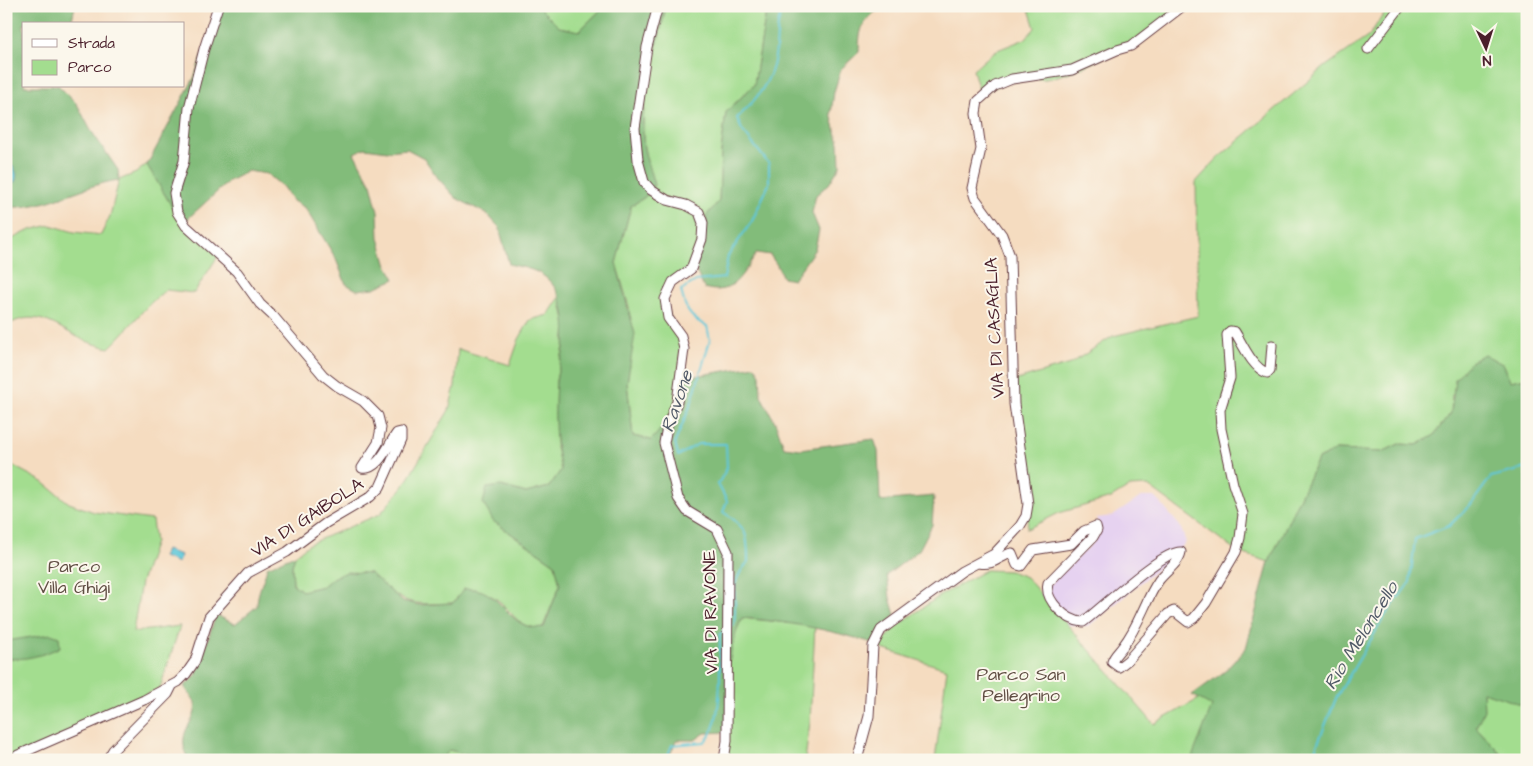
<svg xmlns="http://www.w3.org/2000/svg" width="1533" height="766" font-family="'Architects Daughter',sans-serif">
	<rect width="100%" height="100%" fill="#fbf7ec"/>
	<filter id="ink" filterUnits="userSpaceOnUse"><feTurbulence type="fractalNoise" baseFrequency=".02" numOctaves="2"/><feDisplacementMap in="SourceGraphic" scale="10" xChannelSelector="R" yChannelSelector="G"/><feConvolveMatrix kernelMatrix="1 2 1 2 8 2 1 2 1" color-interpolation-filters="sRGB"/></filter>
	<filter id="wash" filterUnits="userSpaceOnUse"><feTurbulence type="fractalNoise" baseFrequency=".0096" numOctaves="4" result="noise"/><feDisplacementMap in="SourceGraphic" scale="20" xChannelSelector="R" yChannelSelector="G"/><feGaussianBlur stdDeviation="1.12" result="paint"/><feColorMatrix in="noise" values="0 0 0 0 0 0 0 0 0 0 0 0 0 0 0 0 0 1.4 0 .05"/><feComposite in="paint" operator="in"/></filter>
	<g filter="url(#wash)">
		<rect width="100%" height="100%" fill="#f5dcc0"/>
		<!-- built -->
		<path fill="#e6d2f0" d="M1141 497H1155L1180 526 1186 542 1173 556 1089 626 1069 625 1040 594 1092 544 1099 534 1097 518 1113 516Z"/>
		<!-- green -->
		<path fill="#a3dd8f" stroke="#767e5d" d="M538 6H605L579 31 559 27Z
			M666 6H767L754 85 726 112 721 152 719 201 707 215 695 269 668 288 663 299 682 346 674 405 661 430 651 440 633 436 627 383 630 360 629 307 616 263 631 206 645 197 654 185C650 173 646 160 644 148 638 101 657 52 666 6Z
			M1028 6H1180C1151 35 1086 71 1046 79 1039 80 1033 77 1027 77 1014 78 992 89 980 94L973 70 995 51 1025 39 1035 28Z
			M1389 6H1527V378L1510 381 1504 365 1452 395 1451 413 1433 436 1417 445 1399 444 1382 452 1336 450 1318 459 1269 562 1238 552 1148 486 1129 487 1111 498 1059 513 1027 529 1029 505 1014 381 1070 364 1113 336 1198 316 1196 182 1217 159 1326 66 1369 36Z
			M147 164 171 205 218 256 194 293 166 290C144 306 129 329 109 348 102 346 93 344 86 341 58 329 38 306 6 326V242L30 230 50 225 74 232 101 235 110 216 119 180 136 173Z
			M560 297 566 325 564 347 556 380V447L561 470 549 487 526 493 501 486 493 521 555 564 560 585 543 627C518 632 513 610 495 598 487 593 473 592 464 589L453 603C407 605 404 605 370 573L334 577 323 586 302 591 293 584 292 566 295 555 311 543 380 514 403 487 449 410 455 386 458 349 510 365 519 339 530 320 548 315Z
			M6 462 43 482 69 503 94 512 152 520 155 542 141 582 133 632 180 626 160 688 13 759 6 752Z
			M986 570 1010 571 1026 577 1154 724 1206 695 1284 760H935L947 669 879 648 895 627 941 595Z
			M742 618 815 626 810 722 805 760H727C727 712 721 662 742 618Z
			M1483 691 1527 706V760H1507L1476 727 1483 710Z
			M449 750 489 760H442Z"/>
		<!-- forest -->
		<path fill="#82bc7a" stroke="#666e52" d="M6 6H75L71 24H24V86H59L77 104 90 129 118 170 119 180C81 185 45 210 6 207Z
			M219 6H538L559 27 579 31 605 6H666C657 52 638 101 644 148 646 160 651 173 654 185L645 197 631 206 616 263 635 334 627 383 633 436 651 440C669 423 676 401 683 378L755 366 760 374 761 396 775 422 784 447 800 449 874 439 878 451 880 501 934 496 932 525 919 550 887 575 890 598 895 615 873 643C826 629 791 622 742 618 725 654 727 693 727 732L705 733 695 740H676L668 760H489L449 750 442 760H188C174 728 199 723 195 703 193 697 187 691 184 686L196 676 216 615 235 624 257 606C257 592 264 581 267 567L295 555 292 566 293 584 302 591 323 586 334 577 347 572 370 573 402 601 420 605 453 603 464 589C503 584 507 634 544 627L560 585 555 564 493 521 483 503 487 488 501 486 526 493 549 487 561 470C554 442 554 412 556 382 557 371 562 360 564 348 568 326 565 292 545 277 536 269 520 267 509 264L499 227 487 214 456 198 437 177 424 158 407 149 388 151 365 148 354 153 371 184 378 212 379 238 386 263 395 279 374 288 357 290 346 284 335 257 305 208 293 201 282 186 267 174 248 171 229 181 184 222 171 205 147 165 194 78Z
			M767 6H884C863 19 859 27 859 52L841 69 834 92 831 114 839 143 840 166 829 184 816 195 812 213 819 230 815 249 793 280 783 278 777 265 770 255 757 253C742 273 734 297 704 288L695 269 707 215 719 201 721 152 726 112 754 85Z
			M1484 354 1504 365 1510 381 1527 378V706L1483 692 1484 710 1476 727 1507 760H1191L1212 706 1192 695 1224 672 1246 648 1269 562 1318 459 1336 450 1382 452 1399 444 1417 445 1433 436 1451 413 1455 379 1471 362Z
			M51 634 59 637 60 647C45 655 23 661 6 658V641Z"/>
		<!-- water -->
		<path fill="#5ec7d9" stroke="#547382" d="M6 159C12 166 20 171 15 182L6 184Z
			M166 550 181 555 178 563 163 557Z"/>
		<g fill="none" stroke-linecap="round" stroke-linejoin="round">
			<!-- stream -->
			<path stroke="#5ec7d9" stroke-width="2" d="M731 626 734 624C738 594 727 586 748 562 748 534 747 527 723 512L727 501 718 484 727 468 726 444H698L678 456 675 442 691 404 710 340 707 326C689 318 685 309 681 290L696 281 724 278 728 256 752 221 769 184V164L742 130 737 118C755 101 772 81 775 56 778 37 775 25 784 6
				M666 760 672 745 704 742C725 725 719 660 720 634L725 630
				M1311 760 1337 696 1385 616 1410 582 1415 539 1449 526 1472 503 1491 477 1527 468"/>
		</g>
	</g>
	<g filter="url(#ink)">
		<g fill="none" stroke-linecap="round" stroke-linejoin="round">
			<!-- minor casing -->
			<g stroke="#643b41" stroke-width="11">
				<path id="minor" d="M658 6 647 47 635 128 638 160 644 182 651 190 667 200 686 205 699 212 703 223 702 239 691 269 673 282 665 299 668 318 681 336 684 349 677 402 667 427 664 443 678 498 687 511 717 529 728 552 727 741 724 760
					M1368 49 1401 6
					M978 563C996 566 998 556 1012 553L1017 565 1021 566 1033 550 1071 544 1084 531 1096 526 1097 530 1093 537 1048 583C1044 601 1067 621 1083 622 1101 609 1162 550 1181 552 1179 563 1166 571 1159 580 1145 600 1139 626 1123 646 1119 652 1114 655 1112 662L1119 667 1128 660 1168 614 1174 611 1188 622 1194 618 1206 603 1236 552 1240 538 1243 514 1233 484 1221 429 1220 410 1230 378 1227 335 1230 331 1235 332C1243 345 1252 367 1267 373L1270 370 1272 345
					M13 760 18 755 144 700 178 682 186 674 195 661 209 617 248 573 287 552 326 523 370 497 380 487 401 440V432L397 433C389 443 379 471 362 468L378 443 381 428 378 416 363 401 337 386 323 375 274 317 260 304 237 272 186 226 177 212 174 193 184 161 189 108 204 49 218 6
					M107 760 113 750 168 694 172 686
					M857 760 869 716 873 646 881 630 962 571 994 554 1020 526 1026 516 1028 504 1014 404 1010 256 1002 235 975 198 972 188 981 149 976 113 978 101 995 86 1012 79 1072 70 1117 50 1131 46 1183 6"/>
			</g>
			<!-- minor -->
			<use href="#minor" stroke="#fff" stroke-width="9"/>
		</g>
	</g>
	<g text-anchor="middle" stroke-width="4" stroke-linejoin="round" paint-order="stroke">
		<!-- street labels -->
		<g font-size="18" fill="#4a1f2b" stroke="#fbf7ec">
			<text transform="translate(994 328) rotate(-93)" y="6">VIA DI CASAGLIA</text>
			<text transform="translate(307 517) rotate(-33)" y="6">VIA DI GAIBOLA</text>
			<text transform="translate(710 612) rotate(-91)" y="6">VIA DI RAVONE</text>
		</g>
		<!-- park labels -->
		<g font-size="18" fill="#604e44" stroke="#fbf7ec">
			<text x="74" y="572">Parco<tspan x="74" dy="21">Villa Ghigi</tspan></text>
			<text x="1021" y="680">Parco San<tspan x="1021" dy="21">Pellegrino</tspan></text>
		</g>
		<!-- water labels -->
		<g font-size="19" font-style="italic" fill="#515a68" stroke="#fbf7ec">
			<text transform="translate(676 401) rotate(-71)" y="7">Ravone</text>
			<text transform="translate(1360 635) rotate(-58)" y="7">Rio Meloncello</text>
		</g>
	</g>
	<!-- margin -->
	<rect width="1533" height="766" fill="none" stroke="#fbf7ec" stroke-width="25"/>
	<!-- legend -->
	<rect x="22" y="22" width="162" height="65" fill="#fbf7ec" stroke="#b4a19f"/>
	<rect x="32" y="39" width="25" height="8" fill="#ffffff" stroke="#b4a19f"/>
	<text x="68" y="48" font-size="15" fill="#4a1f2b">Strada</text>
	<rect x="32" y="60" width="25" height="15" fill="#a3dd8f" stroke="#b4a19f"/>
	<text x="68" y="72" font-size="15" fill="#4a1f2b">Parco</text>
	<!-- north arrow -->
	<g transform="translate(1486 48) rotate(176)" stroke="#fbf7ec" stroke-width="4" paint-order="stroke">
	<path d="M0-4L9 19L0 12L-9 19Z" fill="#4a1f2b"/>
	<text y="-8" font-size="14" font-weight="bold" text-anchor="middle" fill="#4a1f2b">N</text>
	</g>
</svg>
